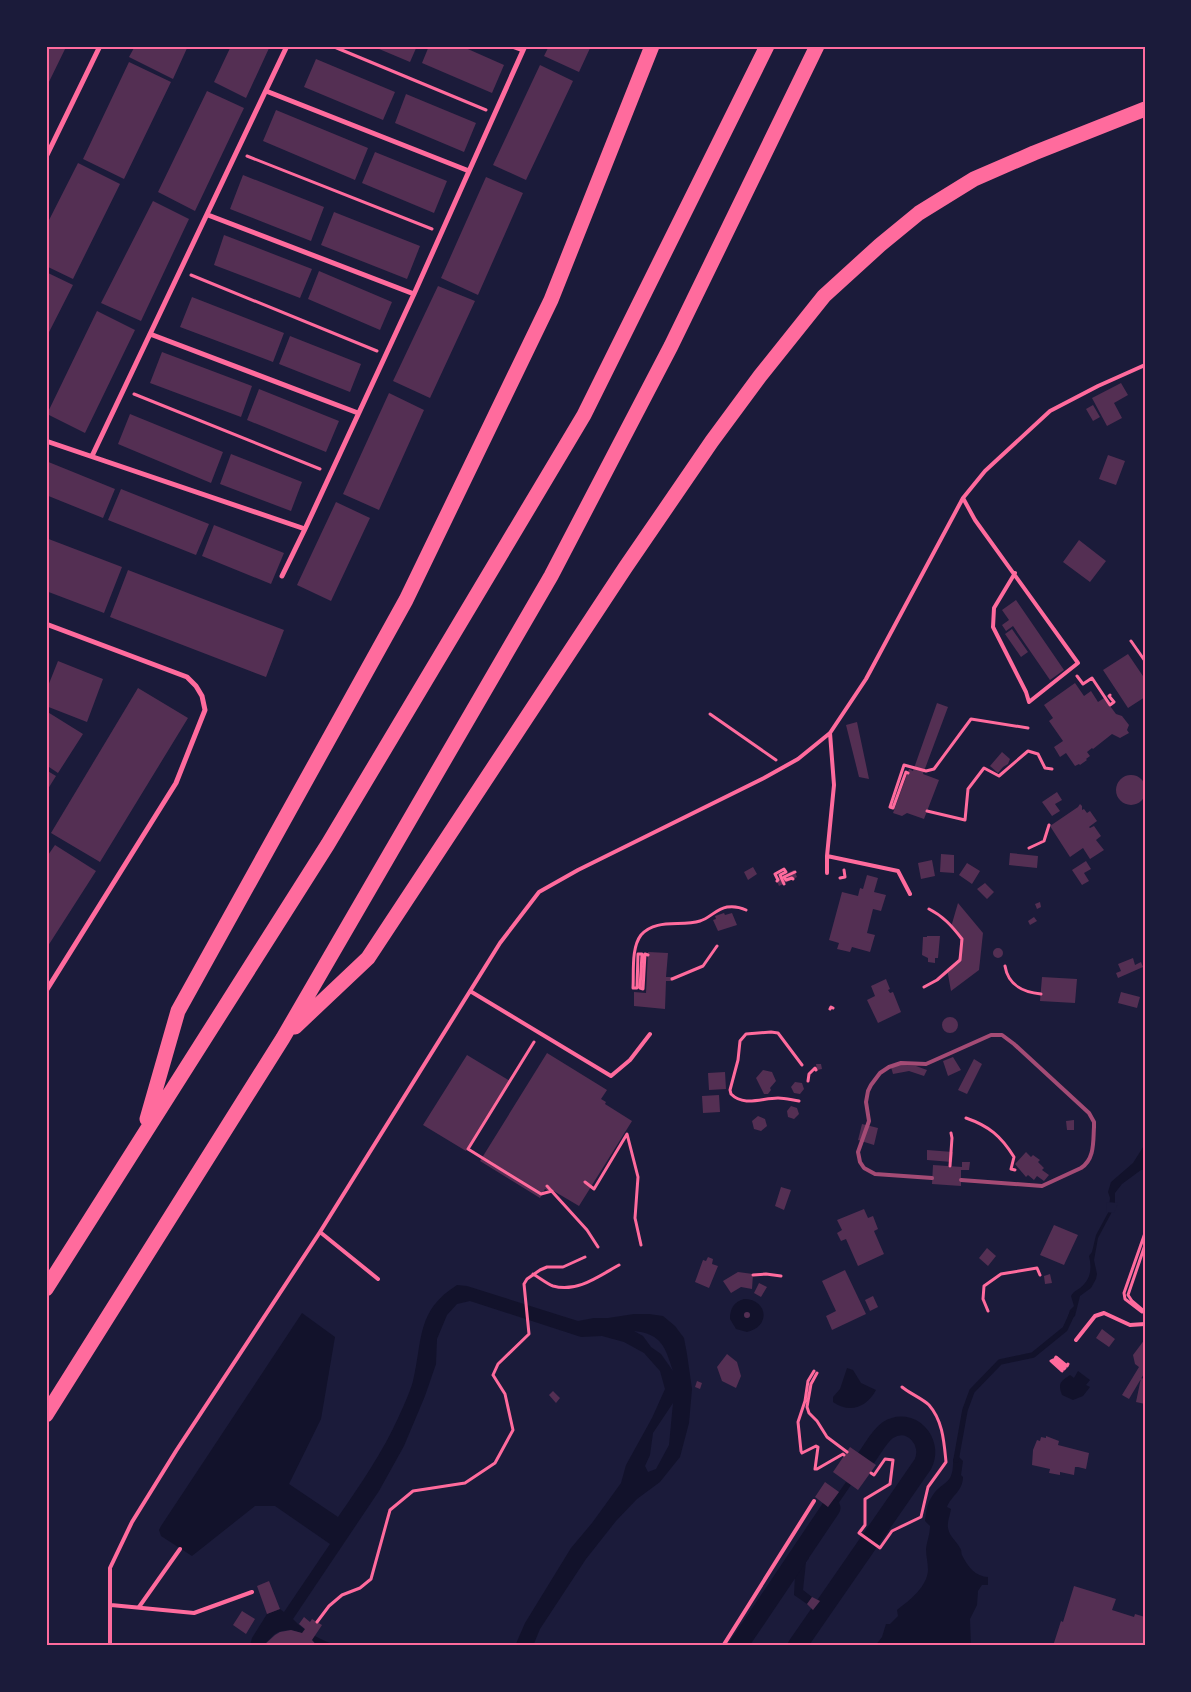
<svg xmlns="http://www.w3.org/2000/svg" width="1191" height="1692" font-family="'Roboto Condensed',sans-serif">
	<rect width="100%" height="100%" fill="#1b1b3a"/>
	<!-- water -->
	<path fill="#12122b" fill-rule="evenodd" d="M1145 1144V1170H1141L1122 1184 1115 1193V1206L1098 1238 1094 1260 1097 1274 1096 1279 1091 1288 1080 1296 1075 1316 1072 1318 1071 1322 1067 1320 1070 1310 1074 1306 1071 1296C1074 1291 1076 1291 1080 1288 1091 1279 1092 1269 1089 1256L1092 1252 1096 1235 1109 1211 1110 1198 1108 1192 1111 1182 1133 1163Z
		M457 1285 467 1286 578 1321 594 1318H608L634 1314H649L663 1316 675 1326 684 1338 687 1354 692 1389 689 1423 680 1457 660 1482 637 1499 616 1521 586 1559 540 1629 533 1646H515L525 1623 571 1548 592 1523 621 1483 626 1465 652 1418 665 1389 660 1371 644 1353 624 1342 602 1336 581 1337 470 1301 457 1304 447 1315 437 1339 436 1364 425 1396 404 1446 379 1491 293 1619C306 1633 321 1640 338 1646H317C309 1633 288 1625 275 1634 271 1637 267 1642 263 1646H250L252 1638 267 1614 280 1609 284 1612 330 1544 275 1506H255L192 1556 161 1536 159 1530 161 1526 302 1313 335 1337 321 1419 289 1484 338 1517C360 1485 383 1452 399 1416 404 1405 410 1392 413 1381 423 1339 416 1311 457 1285ZM634 1331C662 1334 665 1347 673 1371L661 1354 651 1347 643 1336ZM673 1403 669 1445 656 1469 648 1472 645 1466 650 1455 653 1433Z
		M744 1299C768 1299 771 1327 747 1332L736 1329 730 1319C730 1308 734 1302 744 1299Z
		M847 1368 853 1370 861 1383 876 1390C867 1407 850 1414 833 1402V1397L840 1389Z
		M1078 1371 1090 1380 1086 1385 1090 1387 1083 1396 1073 1400 1062 1395C1057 1382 1062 1381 1070 1375L1074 1378Z
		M959 1457 963 1461 961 1475 963 1477C963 1491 951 1496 947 1507L951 1509C950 1516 947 1521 948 1528 950 1538 956 1540 960 1548 962 1550 961 1553 962 1555 967 1566 976 1577 988 1577V1585H982L978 1591 977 1605 970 1619 971 1646H875L882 1637 886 1624H890L898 1616 897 1610C910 1600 927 1587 928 1570 928 1563 926 1556 926 1549 927 1541 930 1534 930 1526L925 1521C926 1513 927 1504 931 1498 942 1479 954 1487 953 1459Z
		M846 1482 851 1485 820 1530 815 1526Z
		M798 1550 809 1558 806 1562 803 1590 812 1597 807 1604 794 1595 795 1575H794L789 1583 779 1576Z"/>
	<!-- pier -->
	<path fill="#1b1b3a" d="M1107 1202 1118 1203 1114 1213 1106 1212Z"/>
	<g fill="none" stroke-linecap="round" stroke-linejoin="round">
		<!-- stream -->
		<path stroke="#12122b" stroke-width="5.5" d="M956 1460 965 1410 972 1391 1000 1362 1033 1355 1065 1329 1072 1314"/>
		<!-- canal -->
		<path stroke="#12122b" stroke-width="19" d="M738 1646 831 1508
			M797 1646 923 1464C934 1441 910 1416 888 1430 879 1436 873 1449 866 1458"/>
	</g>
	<!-- building -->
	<path fill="#542f53" d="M46 46 66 47 46 88Z
		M135 46H188L173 79 129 57Z
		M231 46H270L246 98 214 82Z
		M372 46H417L410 62Z
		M429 46H461L504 65 492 93 422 63Z
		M549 46H591L579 72 544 56Z
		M316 59 395 92 383 120 304 87Z
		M129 62 171 82 124 179 83 159Z
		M540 65 573 81 526 180 493 165Z
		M207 91 244 108 195 211 158 192Z
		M406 94 476 123 464 152 395 123Z
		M276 110 368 148 355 180 263 141Z
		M375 152 447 181 434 213 362 183Z
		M78 163 120 184 73 279 46 266V226Z
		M243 175 324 207 311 241 230 209Z
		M486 177 523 193 478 295 441 278Z
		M153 201 189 219 141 321 101 303Z
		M334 212 420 246 407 279 321 245Z
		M224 235 312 269 300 298 214 265Z
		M319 271 392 302 380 330 308 299Z
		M46 272 73 285 46 338Z
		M438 286 475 301 430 398 393 381Z
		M192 297 284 333 273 362 180 327Z
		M97 311 135 330 85 433 47 414Z
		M290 336 361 364 350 392 279 364Z
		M162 352 252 386 241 417 150 383Z
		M1121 383 1128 395 1114 403 1122 418 1107 426 1092 398Z
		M259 389 339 421 326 452 247 420Z
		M389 393 424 410 379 510 343 494Z
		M1093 405 1100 417 1093 421 1086 409Z
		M130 414 223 452 211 483 118 444Z
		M231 454 302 482 291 511 220 484Z
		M1108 455 1125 461 1116 485 1099 479Z
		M46 461 115 489 103 518 46 495Z
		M121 489 209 524 196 555 108 520Z
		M336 502 370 518 331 601 297 585Z
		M214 525 284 553 271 584 202 556Z
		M46 538 122 567 104 613 46 591Z
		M1079 540 1106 561 1090 582 1063 562Z
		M128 570 284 630 266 677 110 617Z
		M1016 600 1064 670 1050 680 1013 626 1006 631 1002 625 1009 620 1002 610Z
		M1012 629 1028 652 1021 657 1005 634Z
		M1128 654 1145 679V697L1128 708 1103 670Z
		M58 661 103 679 87 722 46 706V691Z
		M1075 683 1084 696 1091 691 1098 702 1104 698 1116 714 1122 716 1129 725 1127 730 1129 733 1120 738 1112 734 1093 749 1092 748 1087 752 1090 756 1086 759 1087 760 1080 765 1079 764 1075 766 1066 753 1060 757 1054 747 1063 741 1049 721 1053 718 1044 705Z
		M138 688 188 718 100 862 51 833Z
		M937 703 948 707 923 774 939 780 924 819 907 813 902 816 893 813 909 769 913 771Z
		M46 711 83 734 58 773 46 765Z
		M857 722 869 779 859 777 846 725Z
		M1002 752 1010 759 1008 764 1003 767 998 773 990 766Z
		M46 770 56 776 46 792Z
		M1116 790a15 15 0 1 1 30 0a15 15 0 1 1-30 0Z
		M1057 792 1062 800 1055 804 1060 811 1052 816 1042 802Z
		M1080 804 1082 806V810L1084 809 1087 813 1090 811 1097 821 1089 827 1090 828 1094 826 1101 836 1096 840 1104 850 1090 859 1083 848 1070 857 1050 826 1078 807Z
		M55 845 96 871 46 949V858Z
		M1010 853 1038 856 1037 868 1009 865Z
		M941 854 954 855V873L940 872Z
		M932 860 935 876 921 879 918 863Z
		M1086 861 1091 869 1084 873 1089 881 1082 885 1072 870Z
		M967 863 980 871 972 884 959 875Z
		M753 867 757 874 748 880 744 872Z
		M794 870 797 877 779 886 776 879Z
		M867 875 878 878 874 892 886 895 881 911 873 909 867 933 875 935 870 952 852 947 850 952 837 949 839 943 829 940 842 892 858 896 860 888 863 889Z
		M985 883 994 892 987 899 977 889Z
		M1040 902 1041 907 1037 909 1035 904Z
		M958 903 983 933 979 970 951 991 947 969 958 960 961 950 960 939 951 927Z
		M724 913 725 915 732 913 737 925 718 931 713 920 716 919 715 916Z
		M1034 917 1037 921 1030 925 1028 921Z
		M927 936H940L938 958H935V963L928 962V958L922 955 923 937H927Z
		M993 953a5 5 0 1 1 10 0a5 5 0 1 1-10 0Z
		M648 952 668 953 666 977H672V981H666L665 1009 634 1006V992L646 993Z
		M1133 958 1135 965 1141 962 1143 967 1118 978 1116 973 1121 971 1118 964Z
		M1042 977 1077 979 1075 1003 1040 1001Z
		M886 979 890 989 888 990 890 993 893 992 901 1012 878 1023 867 1000 875 996 871 986Z
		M1121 992 1140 997 1137 1008 1118 1003Z
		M942 1025a8 8 0 1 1 16 0a8 8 0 1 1-16 0Z
		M547 1053 607 1090 601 1099 606 1102 605 1104 632 1121 579 1206 552 1190 551 1192 545 1189 540 1198 480 1161Z
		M467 1055 510 1081 466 1151 423 1125Z
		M953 1057 961 1070 948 1076 943 1061Z
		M974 1059 982 1064 967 1094 958 1090Z
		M816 1064H821L822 1069 817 1070Z
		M900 1065 916 1066 927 1070 924 1076 909 1071 893 1074 891 1067Z
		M763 1070 772 1072 776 1081 770 1088 771 1090 768 1094H764L756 1078Z
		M725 1072 726 1089 709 1090 708 1073Z
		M795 1082 802 1083 804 1089 800 1094 794 1093 791 1087Z
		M719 1095 720 1112 703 1113 702 1096Z
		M791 1106 797 1108 799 1114 794 1119 788 1117 787 1111Z
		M758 1116 765 1119 767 1126 761 1131 754 1129 752 1121Z
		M1074 1120V1130H1067L1066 1121Z
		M862 1124 878 1128 874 1145 858 1140Z
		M927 1150 953 1152 952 1162 927 1160Z
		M1026 1152 1031 1157 1033 1155 1040 1160 1038 1162 1044 1168 1042 1170 1049 1175 1044 1181 1037 1176 1034 1180 1028 1175 1026 1177 1015 1164Z
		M962 1162H970L969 1170H961V1186L932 1184 933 1165 962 1167Z
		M781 1187 791 1190 784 1210 775 1206Z
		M864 1209 868 1218 873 1216 878 1229 874 1231 884 1254 858 1266 846 1239 841 1241 837 1233 842 1230 837 1220Z
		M1054 1225 1078 1235 1064 1265 1040 1255Z
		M987 1248 996 1256 988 1266 979 1258Z
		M708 1257 713 1259 712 1264 718 1266 709 1288 695 1282 703 1260 706 1261Z
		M845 1270 866 1314 832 1330 826 1316 836 1311 822 1281Z
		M738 1272 753 1274 752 1289 741 1287 731 1293 723 1281Z
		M1050 1274 1052 1283 1045 1284 1044 1276Z
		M759 1283 767 1287 761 1297 754 1293Z
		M873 1296 878 1307 870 1311 865 1300Z
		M744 1315a3 3 0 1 1 6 0a3 3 0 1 1-6 0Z
		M1102 1329 1115 1339 1109 1347 1096 1338Z
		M1145 1339V1372L1129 1399 1122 1395 1139 1367 1135 1364 1133 1355Z
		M727 1354 737 1362 741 1376 736 1388 722 1381 717 1367Z
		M1141 1378 1145 1379V1404L1136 1402Z
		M697 1381 702 1383 700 1389 695 1387Z
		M553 1391 560 1398 556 1403 549 1395Z
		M1046 1436 1059 1441 1058 1445 1089 1453 1086 1469 1078 1467H1075L1074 1475 1060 1472V1475L1049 1473 1050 1469 1032 1465 1033 1450 1037 1440 1040 1441 1041 1437 1046 1438Z
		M850 1447 876 1465 858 1490 833 1472Z
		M825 1482 839 1492 828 1507 815 1497Z
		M269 1581 280 1609 267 1614 257 1586Z
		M1074 1586 1116 1599 1112 1610 1134 1617 1135 1614 1145 1617V1646H1053L1061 1621 1063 1622Z
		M812 1597 820 1601 813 1610 807 1604Z
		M242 1611 255 1619 246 1634 233 1625Z
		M304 1617 310 1622 312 1619 322 1625 312 1640 317 1646H263L275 1635 280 1632 291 1630 302 1633 305 1629 299 1624Z"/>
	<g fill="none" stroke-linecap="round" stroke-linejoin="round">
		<!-- path -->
		<path stroke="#ff6b9d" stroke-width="3" d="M332 46 486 110
			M247 156 432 229
			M191 275 377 351
			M134 394 320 469
			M1131 641 1145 661
			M1077 676 1083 684 1092 678 1110 705 1114 702 1109 696 1110 695
			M710 714 776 760
			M908 773 906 772 893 808 890 807 904 765 926 771 934 769 971 719 1028 728
			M927 811 965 820 968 789 984 768 999 776 1028 751 1038 754 1045 768 1052 769
			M1029 848 1044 841 1049 825
			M840 878 845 877 844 870
			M793 879 792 878 786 880 784 877 795 872
			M777 881 778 880 775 874 784 869 786 872 780 875 784 884
			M648 955 645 954 643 989 640 988 642 954H638L637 988H633C634 972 631 948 641 935 656 918 681 927 700 921 710 918 716 909 727 907 734 906 740 907 746 910
			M1005 966C1008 985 1022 992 1041 994
			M672 979 703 966 717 946
			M924 987 937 980 960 960 962 939C952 926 943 916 929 909
			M830 1009 831 1007 833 1008
			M534 1042 468 1149 541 1194 552 1191
			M808 1081 809 1074 815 1068 816 1070
			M799 1101C792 1100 785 1098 778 1098 762 1098 744 1107 731 1094L730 1090 738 1060 740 1041 746 1034 771 1032 778 1033 802 1065
			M966 1118C989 1126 1001 1136 1014 1157L1011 1169 1015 1170
			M950 1166 952 1138 951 1133
			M585 1182 594 1189 627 1134 638 1177 635 1218 641 1245
			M547 1186 587 1230 598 1247
			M533 1274C540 1278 547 1284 553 1286 577 1293 599 1276 619 1265
			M753 1275 766 1274 781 1276
			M988 1311 983 1299 984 1286 1001 1274 1037 1268 1040 1275
			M1142 1312 1125 1299 1124 1293 1145 1233
			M1145 1312 1132 1301 1128 1295 1145 1245
			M814 1371 808 1381 805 1401 798 1422 801 1451 802 1453 816 1446 818 1447 815 1469H817L843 1454 844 1455
			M1062 1371 1051 1361 1053 1360 1064 1369 1065 1368 1055 1359 1056 1357 1067 1366 1068 1364
			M817 1373 811 1384 807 1407 809 1413 817 1421 827 1437 847 1452
			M871 1473 874 1475 885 1459 893 1460 890 1484 865 1499V1525L859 1533 880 1548 892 1531 921 1517 928 1487 946 1462C944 1442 943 1421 929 1405 923 1399 909 1393 902 1387
			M317 1622 329 1606 342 1595 360 1588 371 1579 390 1510 413 1491 465 1483 495 1463 513 1430 505 1394 493 1375 498 1364 529 1334 524 1284 527 1279 540 1270 547 1267H563L585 1257"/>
		<!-- service -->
		<path stroke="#ff6b9d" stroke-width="4" d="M963 498 975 520 1078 663 1029 702 1026 692 993 627 994 608 1015 573
			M827 856 898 871 910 894
			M827 873V856L834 785 830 733
			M470 991 611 1076 630 1060 650 1034
			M320 1232 378 1279
			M1076 1340 1095 1316 1104 1313 1130 1325 1145 1324
			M111 1605 194 1613 252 1592
			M139 1607 180 1549
			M110 1646V1568L132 1522 176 1451 320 1232 500 943 539 892 578 870 764 778 798 759 830 733 866 679 963 498 985 471 1050 411 1098 386 1145 365
			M723 1646 814 1501"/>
		<!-- minor -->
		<path stroke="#ff6b9d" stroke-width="5" d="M512 46 523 50
			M266 91 469 171
			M46 157 100 46
			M208 215 414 294
			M150 334 358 413
			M46 441 305 529
			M92 456 287 46
			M282 576 305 529 414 294 525 46
			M46 624 187 677 196 686 202 696 205 710 176 783 46 991"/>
		<!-- motorway -->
		<path stroke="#ff6b9d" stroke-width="15" d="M295 1027 368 958 625 568 712 441 760 376 824 296 880 245 919 213 974 179 1034 153 1145 109
			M147 1119 178 1011 406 600 551 300 652 46
			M46 1289 328 844 584 415 767 46
			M46 1415 283 1038 551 576 671 346 817 46"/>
		<!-- rail -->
		<path stroke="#a44b75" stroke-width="4" d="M932 1178 875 1174 864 1168 860 1162 858 1152 869 1121 866 1102 868 1091 871 1085 880 1073 889 1067 901 1063 926 1064 991 1035H1002L1014 1044 1089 1113 1094 1122V1127C1093 1141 1095 1159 1081 1168L1042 1186 961 1180"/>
	</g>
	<!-- border -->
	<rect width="1191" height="1692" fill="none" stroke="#1b1b3a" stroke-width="95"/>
	<rect x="48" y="48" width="1096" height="1596" fill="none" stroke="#ff6b9d" stroke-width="2"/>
</svg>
